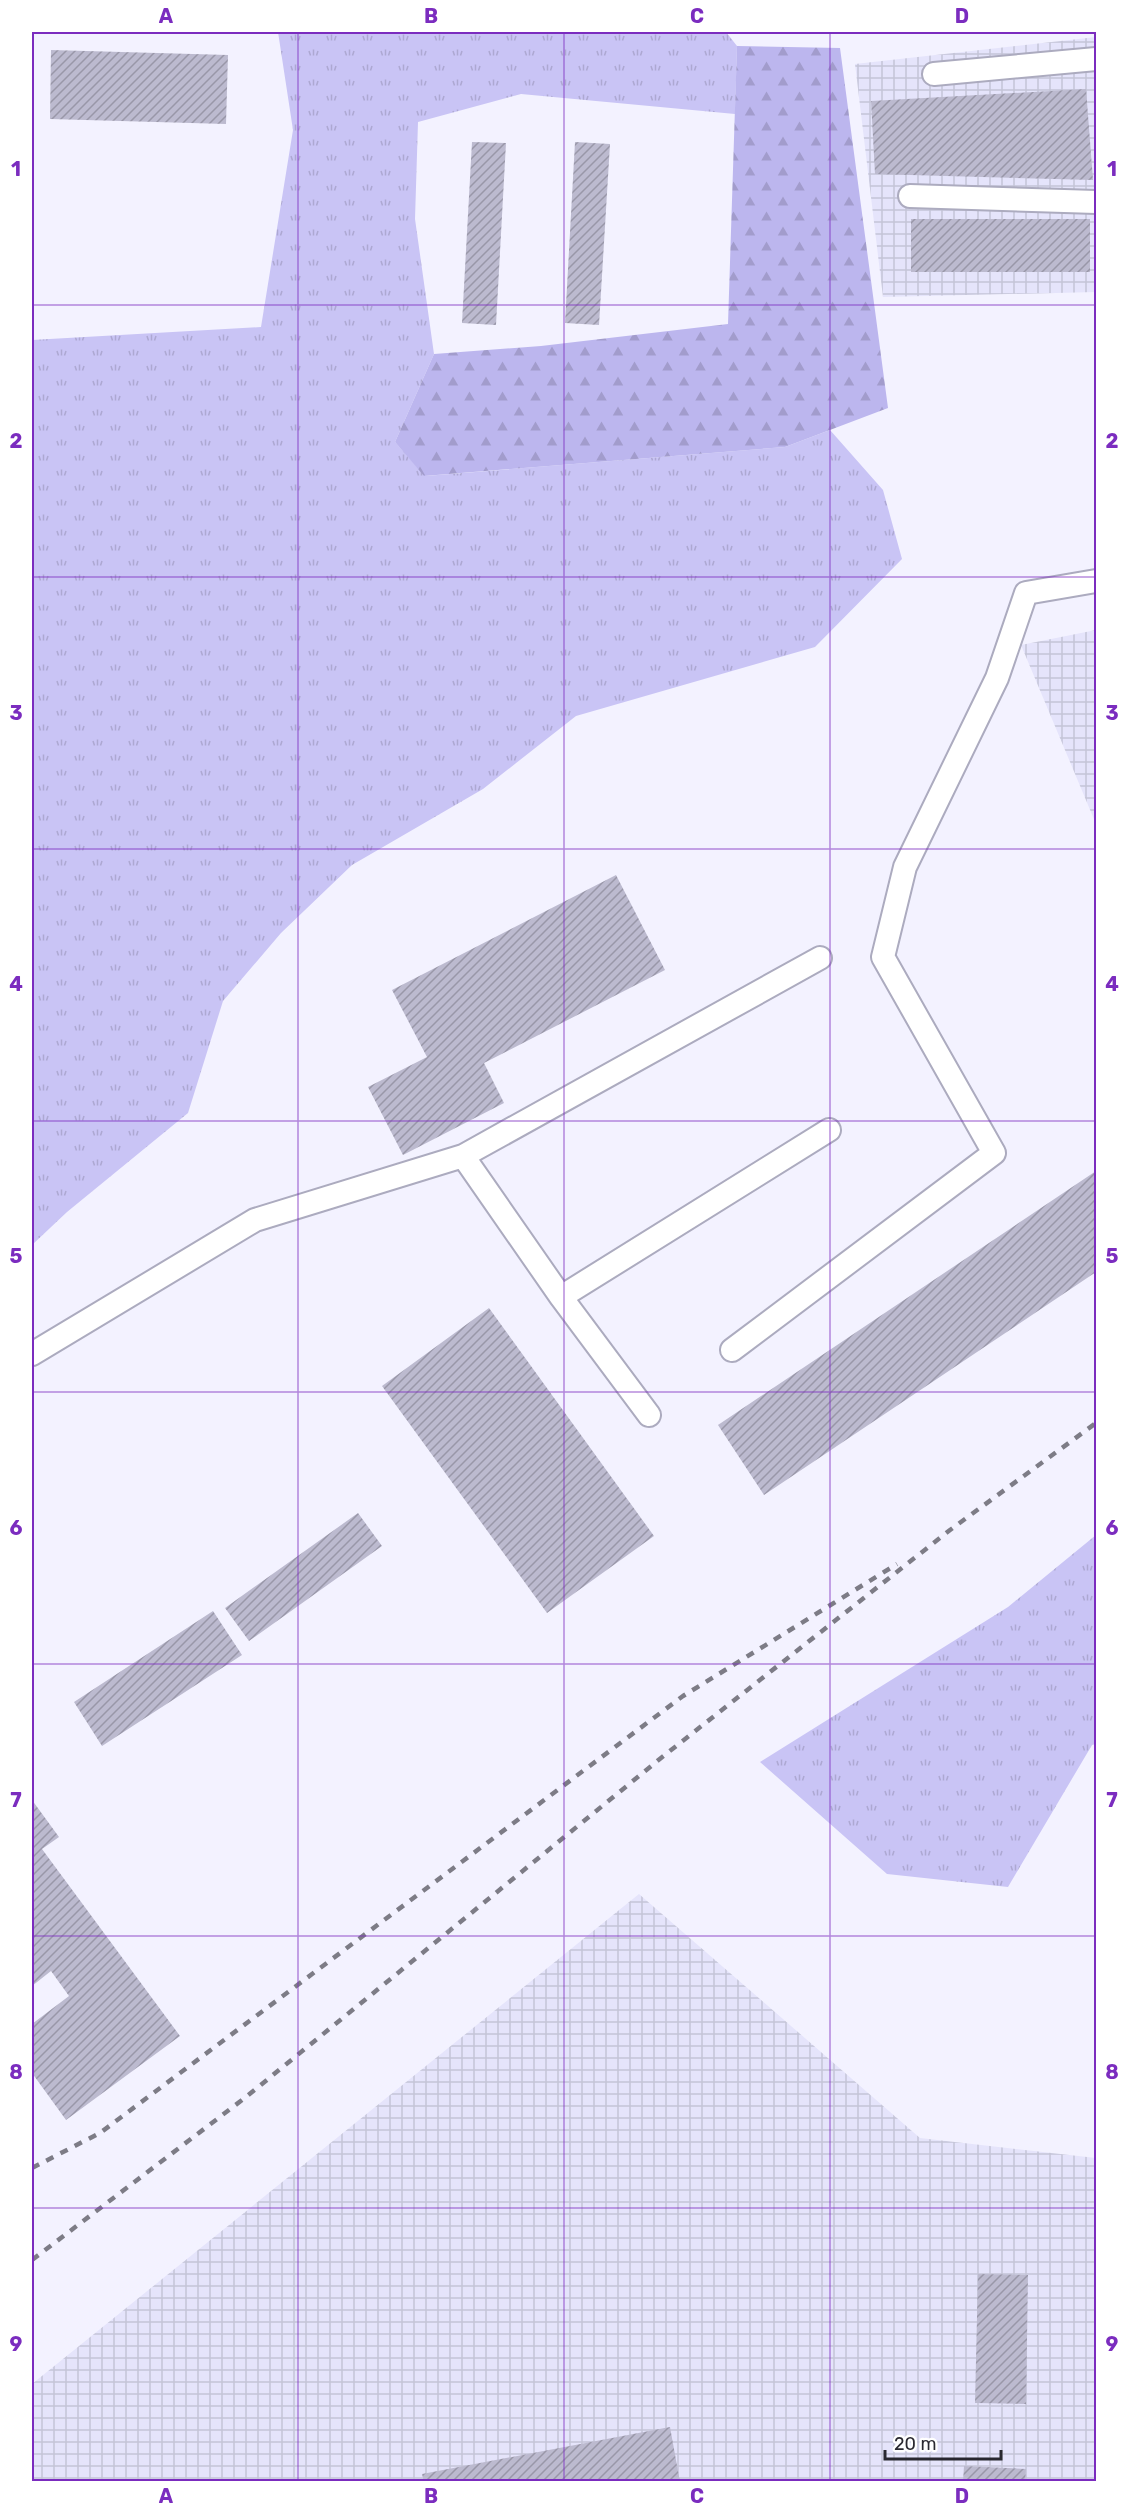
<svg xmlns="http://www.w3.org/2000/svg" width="1128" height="2513" font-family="Rubik,sans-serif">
	<defs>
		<pattern id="industrial-grid" width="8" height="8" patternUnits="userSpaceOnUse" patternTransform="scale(1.5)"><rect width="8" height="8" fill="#e5e4fb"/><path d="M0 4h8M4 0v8" fill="none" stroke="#c4c4d7"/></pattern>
		<pattern id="grass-tufts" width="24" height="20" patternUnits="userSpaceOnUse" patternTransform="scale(1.5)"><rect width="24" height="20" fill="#c9c4f5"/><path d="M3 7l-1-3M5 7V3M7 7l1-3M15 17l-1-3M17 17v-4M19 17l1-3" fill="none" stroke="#ada8d2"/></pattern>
		<pattern id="forest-firs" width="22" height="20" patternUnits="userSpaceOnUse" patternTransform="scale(1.5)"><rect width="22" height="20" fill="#bcb6ee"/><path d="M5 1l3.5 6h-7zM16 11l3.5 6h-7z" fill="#a29ccc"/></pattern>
		<pattern id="building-hatch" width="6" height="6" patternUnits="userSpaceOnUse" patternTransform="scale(1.5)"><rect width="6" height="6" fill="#bcbacf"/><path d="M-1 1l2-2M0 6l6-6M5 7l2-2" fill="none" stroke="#9997a8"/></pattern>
	</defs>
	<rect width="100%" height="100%" fill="#f3f2ff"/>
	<!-- industrial -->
	<path fill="url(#industrial-grid)" d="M1096 37V292L883 297 855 64Z
		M1096 630V824L1021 645Z
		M639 1894 920 2138 1096 2158V2481L32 2482V2384Z"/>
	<!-- grass -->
	<path fill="url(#grass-tufts)" d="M278 32H726L737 46 735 114 521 94 418 122 415 219 434 354 395 442 425 476 785 447 830 430 883 490 902 559 815 647 576 716 483 789 352 865 281 933 223 1001 188 1113 67 1212 32 1245V340L261 327 293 130Z
		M1096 1535V1744L1092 1745 1008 1887 887 1874 760 1762 1008 1607Z"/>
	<!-- forest -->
	<path fill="url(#forest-firs)" d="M737 46 840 48 888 408 785 447 424 476 395 442 434 354 541 346 728 324Z"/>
	<!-- building -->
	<path fill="url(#building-hatch)" d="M51 50 228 55 226 124 50 119Z
		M1086 89 1093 180 875 174 871 101Z
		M472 142 506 143 496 325 462 323Z
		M575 142 610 144 599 325 565 323Z
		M911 219H1090V272H911Z
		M616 875 665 970 484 1063 504 1103 403 1155 368 1087 427 1057 392 990Z
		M1096 1171V1272L764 1495 718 1425Z
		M489 1308 654 1536 547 1613 382 1386Z
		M358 1513 382 1546 249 1641 225 1608Z
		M213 1611 242 1655 102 1746 74 1702Z
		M32 1800 59 1837 42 1849 180 2036 66 2120 32 2073V2024L69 1996 51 1971 32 1986Z
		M978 2274 1028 2275 1026 2404 975 2403Z
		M670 2427 680 2482H424L422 2474Z
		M964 2466 1026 2469 1025 2482H963Z"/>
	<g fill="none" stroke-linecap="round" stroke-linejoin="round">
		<!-- service casing -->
		<g stroke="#acabbf" stroke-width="26">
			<path id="service" d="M934 74 1096 59
				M910 196 1096 202
				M463 1156 820 958
				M561 1297 829 1130
				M732 1350 994 1153 883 957 905 867 997 678 1026 593 1096 581
				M32 1354 255 1220 463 1156 561 1297 649 1415"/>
		</g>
		<!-- service -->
		<use href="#service" stroke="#fff" stroke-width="22"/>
		<!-- rail -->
		<path stroke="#7d7c86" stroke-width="4.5" stroke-dasharray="8 8" stroke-linecap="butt" d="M32 2168 100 2133 683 1696 897 1564
			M32 2260 246 2097 661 1758 950 1530 1096 1423"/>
	</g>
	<!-- grid -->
	<path fill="none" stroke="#7b2cbf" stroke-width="1.5" stroke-opacity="0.55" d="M298 32V2482M564 32V2482M830 32V2482M32 305H1096M32 577H1096M32 849H1096M32 1121H1096M32 1392H1096M32 1664H1096M32 1936H1096M32 2208H1096"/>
	<!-- border -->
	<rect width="1128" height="2513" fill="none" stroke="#ffffff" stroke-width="66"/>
	<!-- scale -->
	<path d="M885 2450v9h116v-9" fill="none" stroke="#292830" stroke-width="3"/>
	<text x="894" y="2450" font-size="18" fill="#292830" stroke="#ffffff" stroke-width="4.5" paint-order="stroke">20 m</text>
	<rect x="33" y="33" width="1062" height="2447" fill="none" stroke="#7b2cbf" stroke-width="2"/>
	<g font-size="20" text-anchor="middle" font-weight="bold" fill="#7b2cbf">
		<text x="166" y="23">A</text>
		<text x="431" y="23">B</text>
		<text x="697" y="23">C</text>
		<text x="962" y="23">D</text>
		<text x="16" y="176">1</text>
		<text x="1112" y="176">1</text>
		<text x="16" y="448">2</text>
		<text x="1112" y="448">2</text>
		<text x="16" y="720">3</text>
		<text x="1112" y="720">3</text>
		<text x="16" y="991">4</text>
		<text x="1112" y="991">4</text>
		<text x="16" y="1263">5</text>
		<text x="1112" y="1263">5</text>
		<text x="16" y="1535">6</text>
		<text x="1112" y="1535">6</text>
		<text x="16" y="1807">7</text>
		<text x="1112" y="1807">7</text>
		<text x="16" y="2079">8</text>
		<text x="1112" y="2079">8</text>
		<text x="16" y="2351">9</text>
		<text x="1112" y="2351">9</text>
		<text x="166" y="2503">A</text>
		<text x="431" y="2503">B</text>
		<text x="697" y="2503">C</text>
		<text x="962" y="2503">D</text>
	</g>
</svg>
